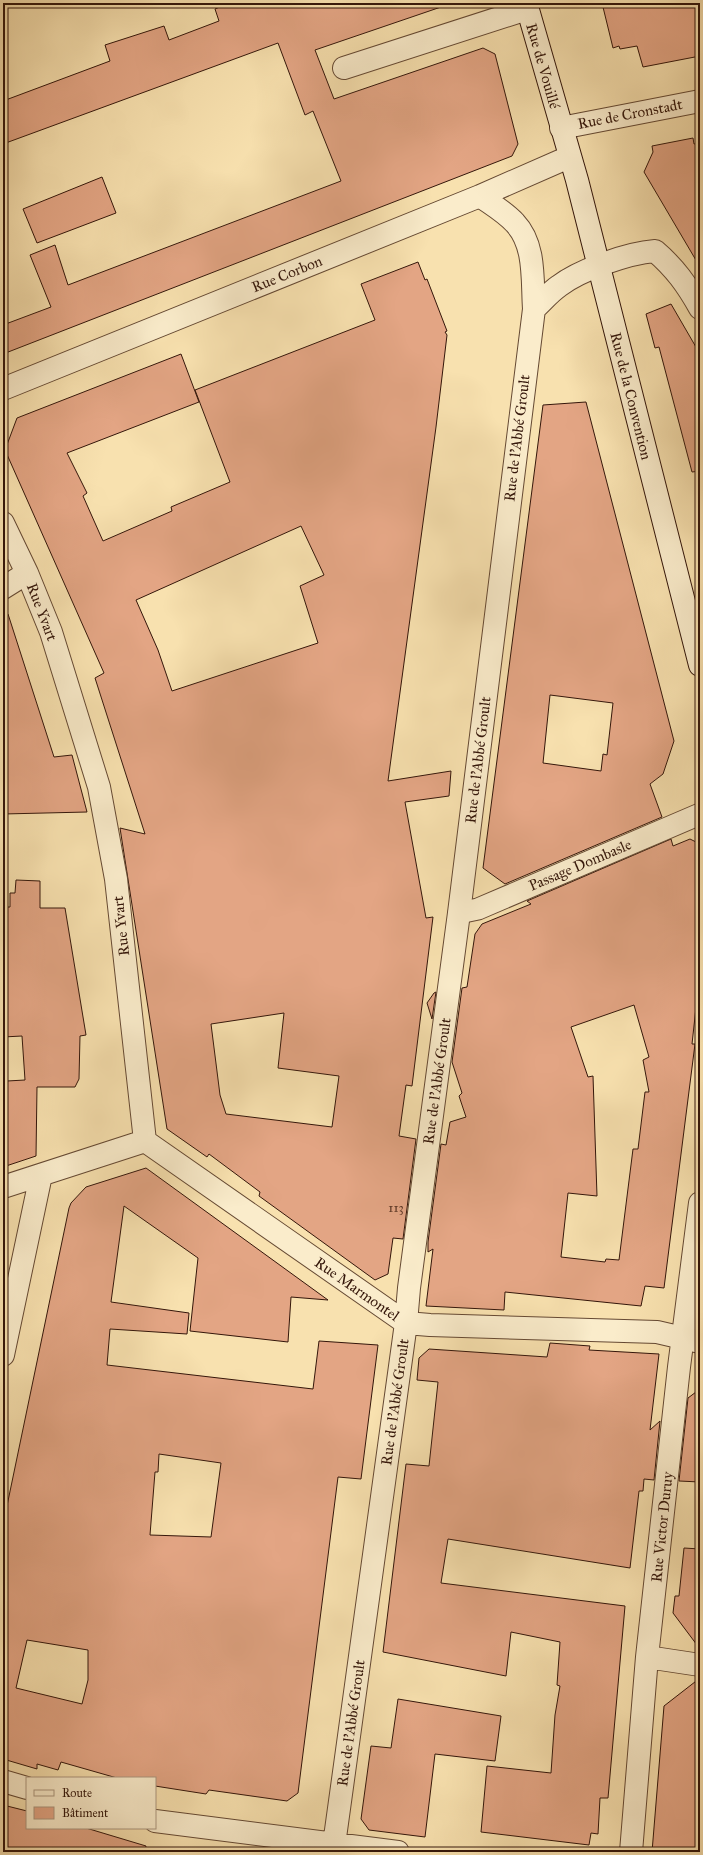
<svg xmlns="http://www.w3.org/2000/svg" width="703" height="1855" font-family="'IM FELL Great Primer',serif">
	<rect width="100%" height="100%" fill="#f8e1af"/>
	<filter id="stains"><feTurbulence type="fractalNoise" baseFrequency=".005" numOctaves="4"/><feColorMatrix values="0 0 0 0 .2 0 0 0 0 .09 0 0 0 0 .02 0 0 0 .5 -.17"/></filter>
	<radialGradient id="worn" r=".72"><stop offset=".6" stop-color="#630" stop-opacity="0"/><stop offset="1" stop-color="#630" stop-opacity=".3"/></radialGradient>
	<!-- building -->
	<path fill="#e3a584" stroke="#34160a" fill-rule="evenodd" d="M229 3H440L441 7 315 50 334 99 483 48 495 54 518 144 512 156 3 354V325L51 307 30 255 55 245 68 285 341 181 313 111 305 115 278 43 3 144V101L110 61 105 45 164 26 169 40 219 21 215 9Z
		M602 3H700V56L643 67 637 46 620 49 619 46 613 48Z
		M693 138 694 144 700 143V267L644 172 653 152 652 146Z
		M102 177 116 213 37 243 23 209Z
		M418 262 425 280 427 279 447 331 445 332 447 335 436 427 388 781 451 771 449 796 405 802 426 918 433 917 412 1086 406 1085 399 1136 416 1139 403 1239 393 1238 388 1274 375 1280 259 1196 260 1192 209 1154 207 1157 167 1129 120 828 145 834 95 678 104 673 5 450 17 418 181 354 199 402 67 453 87 493 83 496 103 541 172 511 171 507 230 482 195 390 375 320 361 284ZM301 526 324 575 300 586 318 643 172 691 158 650 136 600ZM284 1013 278 1068 339 1076 332 1127 226 1114 220 1095 211 1024Z
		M671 304 700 354V471L692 472 659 347 655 348 646 314Z
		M586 402 674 741 663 774 650 784 662 817 505 884 483 868 543 405ZM550 695 613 703 607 755 603 754 601 771 543 763Z
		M8 614 54 757 72 755 87 812 3 814V615Z
		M671 839 673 846 690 839 700 844V971L692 1044H695L664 1288 645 1286 641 1306 505 1292 504 1310 426 1306 433 1249 428 1252V1242L441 1144 446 1145 450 1122 466 1117 459 1096 462 1093 452 1062 462 988 467 987 475 934 482 924 531 904 527 901ZM634 1005 649 1057 643 1060 649 1092H645L638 1149H633L619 1260 606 1259 605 1262 561 1257 568 1193 597 1196 593 1076 588 1077 571 1027Z
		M16 880 40 881V908H65L86 1035 80 1036 79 1079 75 1087H37L36 1156 3 1167V1089H6L7 1081 25 1080 22 1036 3 1037V907H10V893H15Z
		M436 992 432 1019 427 1003 434 993Z
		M146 1168 328 1300 291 1297 288 1342 190 1331 198 1258 124 1206 111 1302 189 1313 187 1334 110 1329 107 1365 313 1389 319 1341 378 1345 361 1479 338 1477 298 1793 287 1801 209 1790 206 1794 155 1786V1778H117L61 1762 58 1770 37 1764V1769L3 1759V1525L69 1208 71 1203 86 1187ZM159 1454 221 1463 211 1537 150 1535 155 1472H158ZM27 1640 88 1650V1680L82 1704 16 1688Z
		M550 1343 590 1346 589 1350 659 1354 650 1430 660 1421 654 1480 644 1479 643 1491H639L630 1568 448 1539 441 1583 625 1606 608 1798H600L598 1834 591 1833 589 1845 481 1832 487 1766 551 1773 555 1715 560 1686 557 1685 560 1642 511 1632 506 1676 383 1652 406 1464 429 1466 438 1382 417 1380 419 1358 429 1349 547 1357Z
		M700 1389V1482L679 1481 688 1398Z
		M684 1548 700 1549V1649L673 1613 675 1596H679Z
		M700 1678V1831L696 1852H652L664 1706Z
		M398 1699 501 1716 495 1761 435 1754 425 1837 369 1830 361 1819 371 1746 391 1748Z
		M3 1805 27 1811V1828H86L146 1846 145 1852H3Z"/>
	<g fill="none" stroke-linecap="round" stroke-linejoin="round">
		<!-- pedestrian casing -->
		<g stroke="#654933" stroke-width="23">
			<path id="pedestrian" d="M459 913 478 909 700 814"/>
		</g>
		<!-- minor casing -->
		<g stroke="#654933" stroke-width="24">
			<path id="minor" d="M344 68 527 9
				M561 128 700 101
				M480 196C491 204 505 212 515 223 536 245 532 281 534 309
				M3 389 480 196 569 157
				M3 523 27 573 51 632 99 787 116 879 145 1141
				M3 588 27 573
				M145 1141 406 1323 430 1325 657 1332 700 1342
				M3 1187 145 1141
				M3 1355 41 1175
				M647 1657 700 1665
				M3 1781 27 1788
				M155 1821 398 1852
				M333 1852 406 1323 409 1288 459 913 534 309C542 302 550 292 559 286 580 270 628 253 655 251 675 268 687 285 700 308
				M631 1852 647 1657 679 1367 700 1203"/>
		</g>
		<!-- secondary casing -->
		<g stroke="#34160a" stroke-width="24">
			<path id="secondary" d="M526 3 577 180 700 665"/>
		</g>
		<!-- pedestrian -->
		<use href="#pedestrian" stroke="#faeccb" stroke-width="21"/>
		<!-- minor -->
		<use href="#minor" stroke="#faeccb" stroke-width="22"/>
		<!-- secondary -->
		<use href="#secondary" stroke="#faeccb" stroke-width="22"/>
	</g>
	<g text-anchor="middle" stroke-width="3" stroke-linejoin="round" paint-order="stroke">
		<!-- number labels -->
		<g font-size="13" fill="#603a28">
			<text x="396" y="1212">113</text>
		</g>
		<!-- street labels -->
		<g font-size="15" fill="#34160a" stroke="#faeccb">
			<text transform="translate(543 66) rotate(74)" y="5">Rue de Vouillé</text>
			<text transform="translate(630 114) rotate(-11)" y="5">Rue de Cronstadt</text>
			<text transform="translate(287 274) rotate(-22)" y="5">Rue Corbon</text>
			<text transform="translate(631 396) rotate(76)" y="5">Rue de la Convention</text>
			<text transform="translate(517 438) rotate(-83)" y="5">Rue de l'Abbé Groult</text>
			<text transform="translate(42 612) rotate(69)" y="5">Rue Yvart</text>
			<text transform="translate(478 760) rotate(-83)" y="5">Rue de l'Abbé Groult</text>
			<text transform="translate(580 865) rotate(-23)" y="5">Passage Dombasle</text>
			<text transform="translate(121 926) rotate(-96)" y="5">Rue Yvart</text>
			<text transform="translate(437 1081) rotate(-82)" y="5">Rue de l'Abbé Groult</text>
			<text transform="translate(357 1289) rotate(35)" y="5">Rue Marmontel</text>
			<text transform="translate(395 1402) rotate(-82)" y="5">Rue de l'Abbé Groult</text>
			<text transform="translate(662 1527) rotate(-84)" y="5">Rue Victor Duruy</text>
			<text transform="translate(351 1723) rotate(-82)" y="5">Rue de l'Abbé Groult</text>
		</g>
	</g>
	<!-- margin -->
	<rect width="703" height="1855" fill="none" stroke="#f8e1af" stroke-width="16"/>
	<rect x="4" y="4" width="695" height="1847" fill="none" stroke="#34160a" stroke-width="2"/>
	<rect x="8" y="8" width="687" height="1839" fill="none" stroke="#34160a"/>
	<!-- legend -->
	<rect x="26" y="1777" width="130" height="52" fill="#faeccb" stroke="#ab967e"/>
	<rect x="34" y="1790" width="20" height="6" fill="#faeccb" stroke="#ab967e"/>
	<text x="62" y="1797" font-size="12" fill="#34160a">Route</text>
	<rect x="34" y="1807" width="20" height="12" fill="#e3a584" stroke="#ab967e"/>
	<text x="62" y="1817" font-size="12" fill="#34160a">Bâtiment</text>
	<rect width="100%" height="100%" filter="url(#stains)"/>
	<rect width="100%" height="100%" fill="url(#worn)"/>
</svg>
